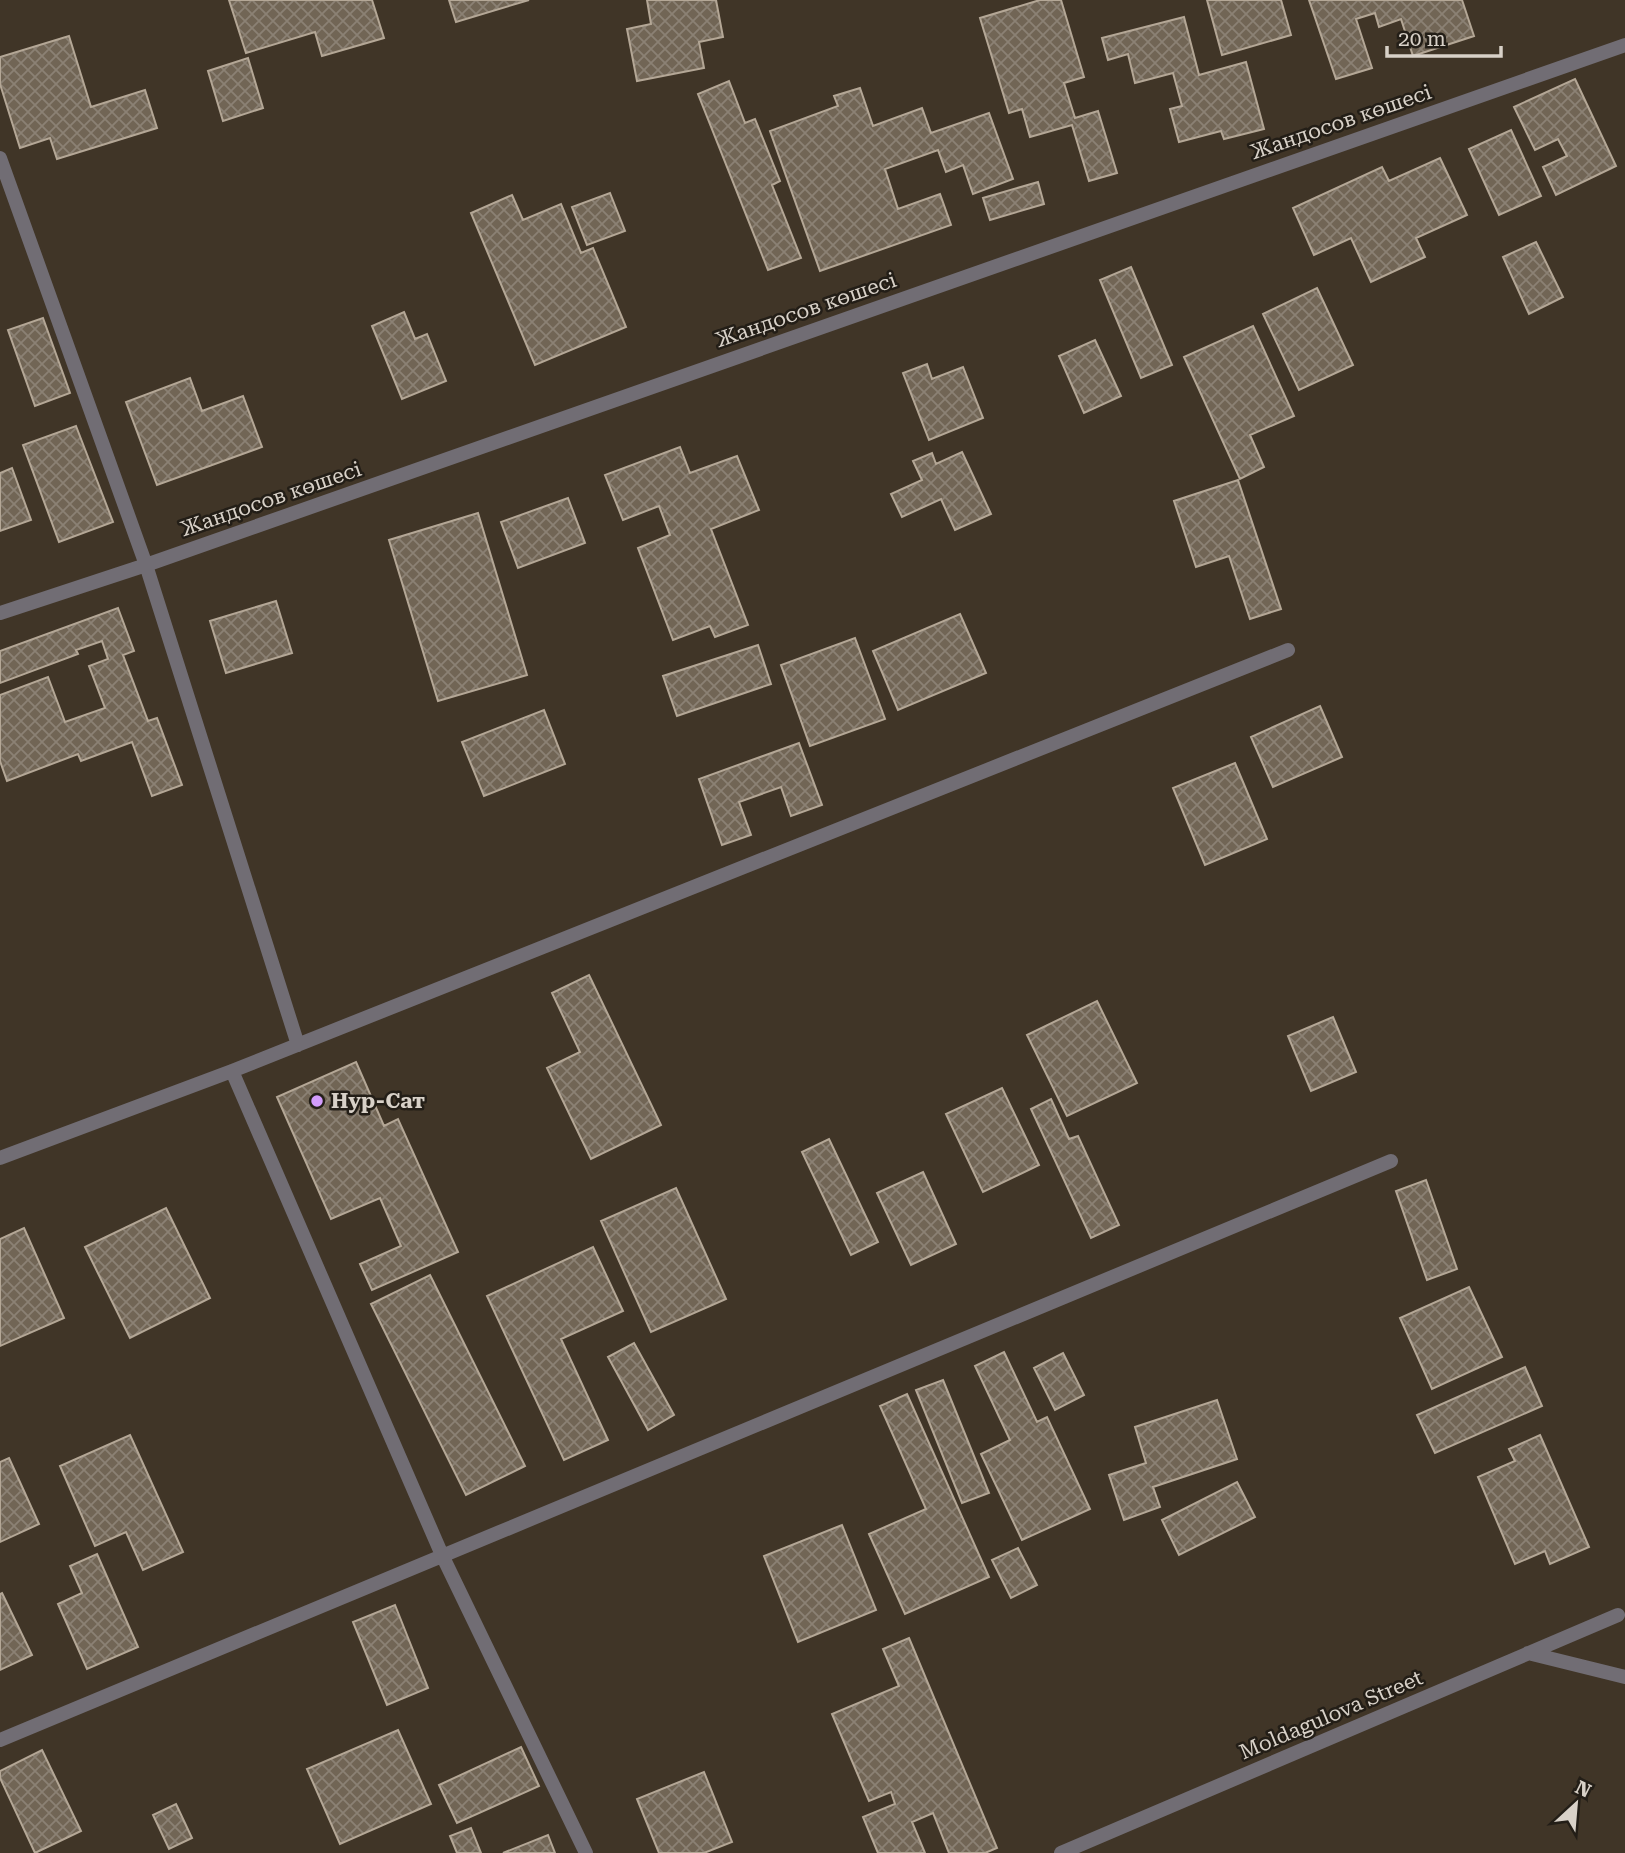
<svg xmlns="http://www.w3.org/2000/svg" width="1625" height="1853" font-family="'Roboto Serif',serif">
	<defs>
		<pattern id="building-cross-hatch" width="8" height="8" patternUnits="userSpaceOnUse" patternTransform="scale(1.75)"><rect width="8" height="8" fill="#716555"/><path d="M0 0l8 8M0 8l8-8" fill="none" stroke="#8b8174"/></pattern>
	</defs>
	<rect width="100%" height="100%" fill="#403527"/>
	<!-- building -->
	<path fill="url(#building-cross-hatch)" stroke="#b4a796" stroke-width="2" d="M229 0H372L384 38 322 56 315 32 246 53Z
		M449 0H529L456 22Z
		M647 0H716L723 37 699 42 704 68 637 81 627 29 651 24Z
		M1040 0H1061L1084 77 1064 83 1075 118 1098 111 1117 173 1089 181 1072 125 1030 137 1022 109 1009 113 980 18Z
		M1207 0H1281L1291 35 1222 55Z
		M1309 0H1462L1474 36 1413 56 1401 19 1379 27 1375 13 1356 19 1372 68 1336 79Z
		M1184 17 1199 75 1246 62 1264 129 1224 139 1221 131 1179 142 1170 109 1182 106 1173 73 1135 83 1128 54 1108 60 1102 38Z
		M69 36 91 107 145 90 157 128 57 159 50 138 20 148 0 84V57Z
		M248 58 263 108 223 121 208 71Z
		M1575 79 1616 166 1556 195 1543 167 1567 156 1558 139 1535 150 1514 107Z
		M729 81 745 123 755 119 780 181 772 185 801 258 768 270 698 94Z
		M860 88 873 126 922 108 931 133 989 113 1013 179 973 194 963 165 946 172 938 150 885 169 898 209 940 194 951 225 820 271 770 131 838 106 834 96Z
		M1511 130 1541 196 1499 215 1469 149Z
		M1440 158 1467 215 1416 238 1425 257 1371 282 1351 238 1314 255 1293 208 1382 167 1389 181Z
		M1038 182 1044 204 990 220 983 198Z
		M610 193 625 231 587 245 572 207Z
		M512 195 523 220 561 204 581 253 593 248 626 327 535 365 471 213Z
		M1536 242 1563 297 1529 314 1503 257Z
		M1131 267 1172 365 1141 378 1100 280Z
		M1317 288 1353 365 1299 390 1263 314Z
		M404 312 415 339 427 334 446 381 402 399 372 326Z
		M43 318 70 393 35 406 8 330Z
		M1253 326 1294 416 1250 435 1264 467 1240 479 1184 357Z
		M1095 340 1121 396 1084 413 1059 356Z
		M927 364 932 379 963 367 983 418 929 440 903 373Z
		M190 378 202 411 243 396 262 447 157 485 126 402Z
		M76 426 113 522 59 542 23 445Z
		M680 447 690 473 737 456 759 510 711 529 748 625 715 637 710 626 673 640 638 548 670 535 659 506 623 520 605 475Z
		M962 452 991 514 955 530 941 499 902 517 891 494 922 480 913 461 932 453 936 464Z
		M12 468 31 520 0 531V473Z
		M1238 480 1281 609 1250 619 1229 556 1196 567 1174 501Z
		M568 498 585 543 518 568 501 522Z
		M478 513 527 675 438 701 389 540Z
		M276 601 292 653 226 673 210 621Z
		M118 608 134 651 123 655 148 721 157 718 182 785 152 796 132 742 81 761 78 754 7 781 0 761V695L48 677 65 722 105 708 89 666 108 659 102 641 76 650 78 654 0 683V651Z
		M960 614 986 673 898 710 873 651Z
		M855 638 885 719 810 746 781 665Z
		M758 645 771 684 677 716 663 676Z
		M1320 706 1342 757 1273 787 1251 737Z
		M544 710 565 764 484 796 462 742Z
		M799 743 822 805 791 816 781 787 739 802 751 835 722 845 699 779Z
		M1235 763 1267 839 1205 865 1173 788Z
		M589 975 661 1125 591 1159 547 1068 580 1052 552 993Z
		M1097 1001 1137 1083 1067 1116 1027 1035Z
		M1333 1017 1356 1072 1311 1091 1288 1036Z
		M356 1062 384 1126 398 1119 458 1252 372 1290 360 1264 401 1246 380 1198 331 1219 277 1097Z
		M1002 1088 1039 1165 983 1192 946 1114Z
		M1051 1099 1069 1139 1078 1136 1119 1225 1091 1238 1031 1109Z
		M829 1139 878 1242 851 1255 802 1152Z
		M923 1172 956 1244 911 1265 877 1193Z
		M1426 1180 1457 1269 1427 1280 1396 1191Z
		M676 1188 726 1299 651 1332 601 1221Z
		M166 1208 210 1298 130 1338 85 1247Z
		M24 1228 64 1318 0 1346V1239Z
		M593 1247 623 1311 561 1339 608 1440 564 1460 487 1296Z
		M430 1275 525 1466 466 1495 371 1304Z
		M1469 1287 1502 1357 1432 1389 1400 1318Z
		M634 1343 674 1415 648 1430 608 1357Z
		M1004 1352 1037 1422 1047 1417 1090 1509 1022 1540 981 1454 1010 1440 975 1366Z
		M1063 1353 1084 1395 1055 1410 1034 1368Z
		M1525 1367 1542 1406 1435 1453 1417 1415Z
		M943 1380 989 1493 962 1503 916 1390Z
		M907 1394 989 1577 905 1614 869 1534 926 1509 880 1406Z
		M1217 1400 1237 1459 1153 1487 1160 1507 1124 1520 1109 1475 1146 1463 1135 1427Z
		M130 1435 183 1552 143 1570 126 1532 95 1546 60 1466Z
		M1540 1435 1589 1547 1550 1564 1545 1551 1515 1564 1478 1477 1515 1461 1509 1449Z
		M9 1458 39 1524 0 1542V1462Z
		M1237 1482 1255 1517 1179 1555 1162 1520Z
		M842 1525 876 1610 798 1642 764 1556Z
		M1018 1548 1037 1585 1011 1598 992 1560Z
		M97 1554 138 1647 87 1669 58 1604 82 1593 70 1566Z
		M2 1593 32 1655 0 1670V1594Z
		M395 1605 428 1688 387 1705 353 1622Z
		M909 1638 997 1848 985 1853H949L933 1813 912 1822 925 1853H878L863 1817 895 1804 891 1792 869 1801 832 1714 899 1686 883 1649Z
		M398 1730 431 1804 340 1844 307 1769Z
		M521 1747 539 1786 457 1823 439 1785Z
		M42 1750 81 1831 35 1853 0 1778V1771Z
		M704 1772 732 1842 704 1853H659L637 1799Z
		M176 1804 192 1838 169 1849 153 1815Z
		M471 1828 481 1853H457L450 1836Z
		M548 1835 555 1853H503Z"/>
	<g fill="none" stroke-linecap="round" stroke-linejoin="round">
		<!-- minor -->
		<path stroke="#716d74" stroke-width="14" d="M0 158 146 565 298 1045
			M0 613 146 565 1625 45
			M232 1071 442 1555 586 1853
			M0 1158 232 1071 1288 650
			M1528 1653 1625 1677
			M0 1740 1391 1161
			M1061 1853 1618 1615"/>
	</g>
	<!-- markers -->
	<circle fill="#d39cfc" stroke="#231e17" stroke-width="2.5" cx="317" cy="1101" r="7"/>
	<g text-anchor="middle" stroke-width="5" stroke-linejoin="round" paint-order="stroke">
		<!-- street labels -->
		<g font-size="21" fill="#d8d1c8" stroke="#231e17">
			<text transform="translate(1341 122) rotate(-19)" y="7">Жандосов көшесі</text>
			<text transform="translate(806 310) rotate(-19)" y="7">Жандосов көшесі</text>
			<text transform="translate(271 499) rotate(-19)" y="7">Жандосов көшесі</text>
			<text transform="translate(1331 1715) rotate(-23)" y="7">Moldagulova Street</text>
		</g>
		<!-- poi labels -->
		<g font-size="21" font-weight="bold" fill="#d8d1c8" stroke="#231e17" text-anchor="start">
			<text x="331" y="1108">Нур-Сат</text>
		</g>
	</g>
	<!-- north arrow -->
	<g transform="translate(1576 1804) rotate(26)" stroke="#231e17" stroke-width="5" paint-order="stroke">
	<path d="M0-5L12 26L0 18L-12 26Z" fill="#d8d1c8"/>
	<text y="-10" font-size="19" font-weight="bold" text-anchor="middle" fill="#d8d1c8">N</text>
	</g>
	<!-- scale -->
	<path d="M1387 46v10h114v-10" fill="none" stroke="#d8d1c8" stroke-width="3.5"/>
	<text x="1398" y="46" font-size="21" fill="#d8d1c8" stroke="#231e17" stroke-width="5" paint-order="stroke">20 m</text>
</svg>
